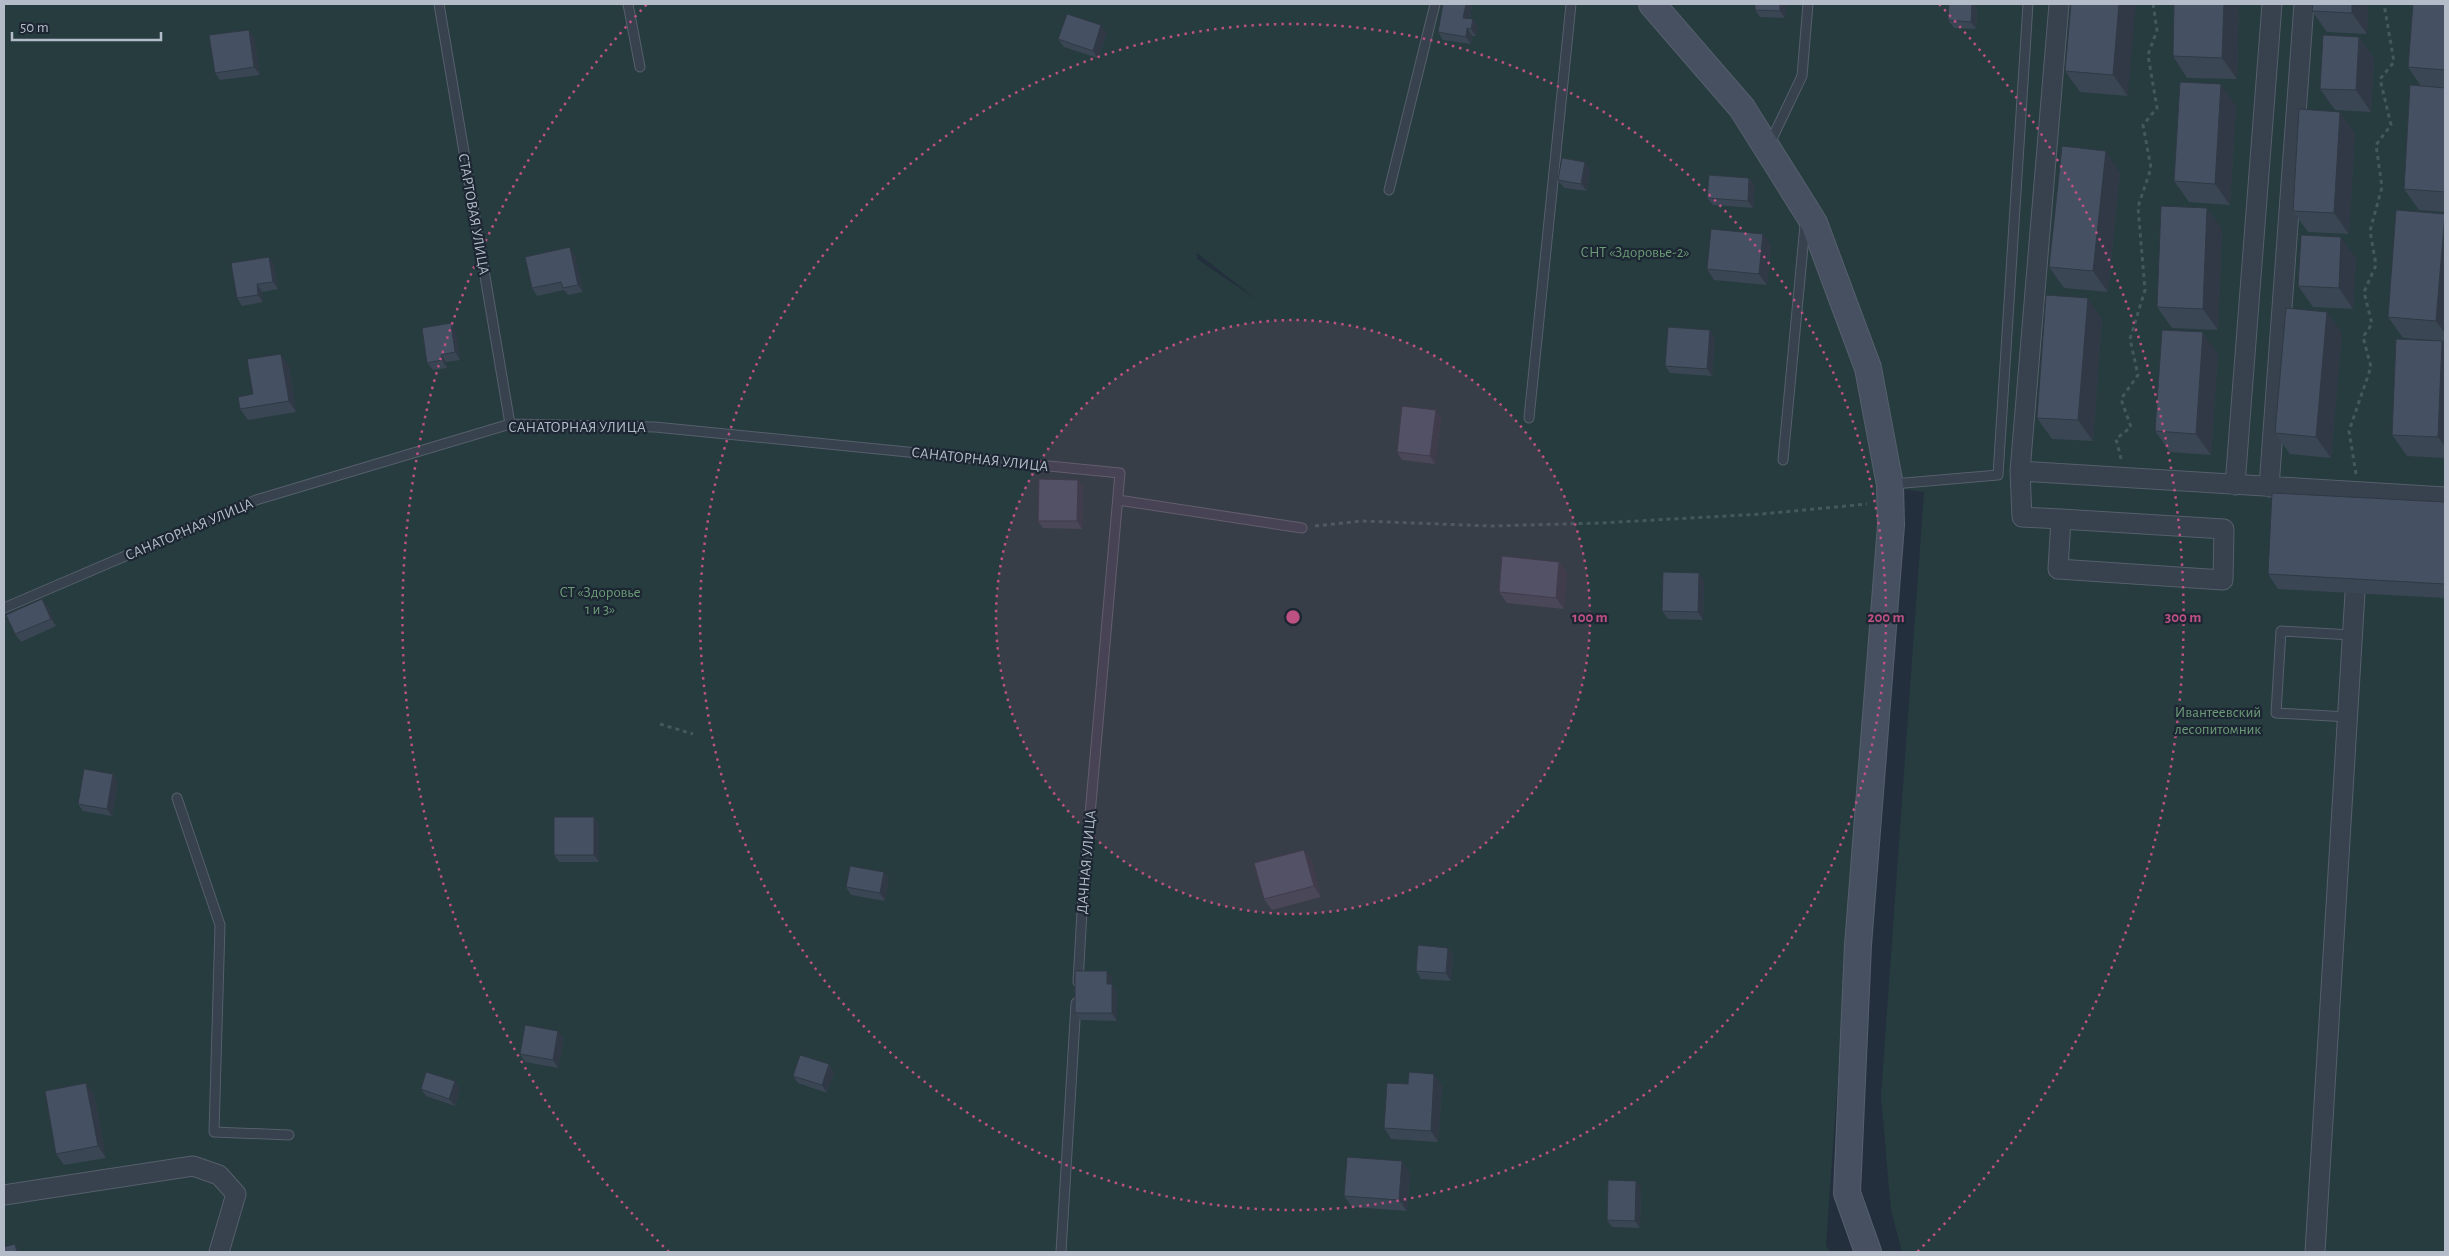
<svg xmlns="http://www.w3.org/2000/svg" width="2449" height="1256" font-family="'Alegreya Sans',sans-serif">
	<rect width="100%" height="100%" fill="#242f3e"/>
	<!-- green -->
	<path fill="#263c3f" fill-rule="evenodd" d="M4 4H2445V1252H1902L1891 1210 1881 1096 1924 492 1880 486 1826 1245 1830 1252H4ZM1197 253 1256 299 1197 259Z"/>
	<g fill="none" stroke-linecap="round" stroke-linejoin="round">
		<!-- service casing -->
		<g stroke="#565f6c" stroke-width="11">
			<path id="service" d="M439 4 510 424
				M628 4 640 67
				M1769 145 1802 76 1808 4
				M1389 190 1435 4
				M1529 418 1571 4
				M1783 460 1805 225
				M1893 484 1998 475 2028 4
				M1118 500 1302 528
				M4 608 256 500 510 424 655 427 1120 473 1083 894 1078 982
				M2348 717 2276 713 2281 631 2352 635
				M177 798 220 925 214 1132 289 1135
				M1061 1252 1076 1003"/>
		</g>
		<!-- minor casing -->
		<g stroke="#565f6c" stroke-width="21">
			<path id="minor" d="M2059 4 2020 471 2445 497
				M2020 471 2022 517 2061 519 2058 569 2223 580 2224 529 2061 519
				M2235 485 2272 4
				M2269 487 2304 4
				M4 1195 193 1166 219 1175 236 1194 219 1252
				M2315 1252 2355 593"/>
		</g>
		<!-- secondary casing -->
		<g stroke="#565f6c" stroke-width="28">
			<path id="secondary" d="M1652 4 1742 108 1814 223 1868 368 1890 485 1891 525 1858 945 1847 1193 1868 1252"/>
		</g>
		<!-- path -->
		<path stroke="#44595c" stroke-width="3" stroke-dasharray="4 4" stroke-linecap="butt" d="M2121 459 2116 439 2131 427 2121 399 2138 375 2130 339 2145 290 2138 207 2151 168 2143 125 2157 108 2148 55 2157 30 2153 4
			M2356 474 2349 431 2371 367 2363 337 2372 324 2364 292 2376 265 2370 231 2382 187 2376 145 2391 125 2380 79 2394 62 2384 4
			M1315 526 1362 521 1490 526 1601 523 1762 514 1867 504
			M660 724 693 734"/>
		<!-- service -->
		<use href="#service" stroke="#38414e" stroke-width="9"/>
		<!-- minor -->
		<use href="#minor" stroke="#38414e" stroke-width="19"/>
		<!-- secondary -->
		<use href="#secondary" stroke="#465061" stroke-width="26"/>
	</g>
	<!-- wall -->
	<path fill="#3b4654" d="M1755 4H1786L1785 18 1760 17 1755 10Z
		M1949 4H1975L1977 7 1976 29 1954 28 1948 20Z
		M2071 4 2128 96 2080 92 2065 71Z
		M2239 4 2237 79 2187 78 2173 56Z
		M2368 4 2367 34 2327 32 2312 11Z
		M2445 4V212L2419 210 2404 189 2421 86 2408 67Z
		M1472 5 1470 19H1473L1478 27 1476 36H1472L1471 44 1443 40 1438 32Z
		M1107 33 1098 58 1064 47 1058 39Z
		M254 37 260 75 220 80 215 73Z
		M2359 37 2374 58 2371 112 2335 110 2320 89Z
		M2236 105 2230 205 2189 202 2174 181Z
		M2355 133 2349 234 2308 232 2293 211Z
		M1585 162 1590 169 1587 191 1564 188 1558 180Z
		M2120 172 2108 292 2064 288 2049 267Z
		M1749 178 1755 185 1753 208 1713 205 1707 198Z
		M2207 208 2222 229 2218 330 2172 328 2157 307Z
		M2445 214V341H2442L2445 345V458L2407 456 2392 435 2432 340 2403 338 2388 317Z
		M1771 245 1767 285 1714 280 1707 269Z
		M575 255 583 292 568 295 564 290 537 296 532 288Z
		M269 257 274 265 278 289 262 292 263 302 242 306 237 298Z
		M2356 258 2353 309 2313 307 2298 286Z
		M2327 312 2342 333 2331 458 2290 454 2275 433Z
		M2102 319 2093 441 2052 439 2037 418Z
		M451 323 456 331 460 360 446 362 447 368 433 370 427 363Z
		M1715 338 1712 376 1670 373 1665 366Z
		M2218 354 2211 455 2170 452 2155 431Z
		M289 365 296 412 248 420 240 409Z
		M1441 418 1435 464 1402 460 1397 452Z
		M1078 480 1083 487 1082 529 1043 528 1038 521Z
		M2445 502V598L2278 589 2268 574Z
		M1559 562 1567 573 1564 609 1507 603 1499 592Z
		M1699 573 1704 580 1703 620 1668 619 1662 611Z
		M48 606 56 626 21 642 15 634Z
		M113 774 118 782 112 816 83 811 78 804Z
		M599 824V862H559L554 855Z
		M1304 850 1312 861 1321 897 1272 910 1264 899Z
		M884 872 889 879 885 901 851 895 846 887Z
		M1448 948 1453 955 1451 981 1421 979 1416 971Z
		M1112 978V985L1117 992V1021L1080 1020 1075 1013Z
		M564 1039 558 1068 525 1062 520 1054Z
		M829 1064 834 1072 827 1093 798 1083 793 1076Z
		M455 1081 460 1089 455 1106 426 1096 421 1089Z
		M86 1083 94 1094 106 1158 64 1165 56 1154Z
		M1408 1084 1442 1085 1438 1142 1391 1139 1384 1128Z
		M1410 1173 1407 1211 1352 1207 1344 1196Z
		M1636 1181 1641 1188 1640 1228 1612 1227 1607 1220Z"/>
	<!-- shaded-wall -->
	<path fill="#303945" d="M1466 4H1471L1472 5 1469 25 1463 18Z
		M1780 4H1786L1785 18 1780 11Z
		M1972 4H1975L1977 7 1976 29 1971 22Z
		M2119 4H2136L2128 96 2113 75Z
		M2224 4H2239L2237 79 2222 58Z
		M2352 4H2368L2367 34 2352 13Z
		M1473 19 1478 27 1476 36 1471 29Z
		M1101 25 1107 33 1098 58 1093 51Z
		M1467 28 1472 36 1471 44 1466 37Z
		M249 30 254 37 260 75 254 67Z
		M2359 37 2374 58 2371 112 2356 90Z
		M2221 84 2236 105 2230 205 2215 184Z
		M2340 112 2355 133 2349 234 2334 213Z
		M2106 151 2120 172 2108 292 2093 271Z
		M1585 162 1590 169 1587 191 1581 184Z
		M1749 178 1755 185 1753 208 1748 201Z
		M2207 208 2222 229 2218 330 2203 309Z
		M2445 214V333L2436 321Z
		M1763 234 1771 245 1767 285 1759 274Z
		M2341 237 2356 258 2353 309 2339 288Z
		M570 247 575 255 583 292 578 285Z
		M269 257 274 265 278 289 273 282Z
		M257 284 262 292 263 302 258 295Z
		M2088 298 2102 319 2093 441 2078 420Z
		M2327 312 2342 333 2331 458 2316 437Z
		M451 323 456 331 460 360 455 352Z
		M1710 330 1715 338 1712 376 1707 369Z
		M2203 332 2218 354 2211 455 2196 434Z
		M2442 341 2445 345V447L2438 437Z
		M281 354 289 365 296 412 289 401Z
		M441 355 446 362 447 368 442 360Z
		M1436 410 1441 418 1435 464 1430 456Z
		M1078 480 1083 487 1082 529 1077 521Z
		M1559 562 1567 573 1564 609 1556 598Z
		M1699 573 1704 580 1703 620 1698 612Z
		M42 599 48 606 56 626 51 619Z
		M113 774 118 782 112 816 107 809Z
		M594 817 599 824V862L594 855Z
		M1304 850 1312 861 1321 897 1314 886Z
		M884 872 889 879 885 901 880 893Z
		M1448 948 1453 955 1451 981 1446 973Z
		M1107 971 1112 978V985L1117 992V1021L1112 1013 1107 984Z
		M558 1031 564 1039 558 1068 553 1060Z
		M829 1064 834 1072 827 1093 822 1085Z
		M1434 1074 1442 1085 1438 1142 1431 1131Z
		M455 1081 460 1089 455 1106 449 1099Z
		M86 1083 94 1094 106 1158 98 1146Z
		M1402 1161 1410 1173 1407 1211 1399 1200Z
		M1636 1181 1641 1188 1640 1228 1635 1221Z
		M15 1244 21 1252H17Z"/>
	<!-- building -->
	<path fill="#455162" stroke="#303945" d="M1443 4H1466L1463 18 1473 19 1471 29 1467 28 1466 37 1438 32Z
		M1755 4H1780V11L1755 10Z
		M1949 4H1972L1971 22 1948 20Z
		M2071 4H2119L2113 75 2065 71Z
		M2174 4H2224L2222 58 2173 56Z
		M2313 4H2352V13L2312 11Z
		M2413 4H2445V70L2408 67Z
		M1067 14 1101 25 1093 51 1058 39Z
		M249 30 254 67 215 73 209 35Z
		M2323 35 2359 37 2356 90 2320 89Z
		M2180 82 2221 84 2215 184 2174 181Z
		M2410 85 2445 88V192L2404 189Z
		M2299 109 2340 112 2334 213 2293 211Z
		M2062 146 2106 151 2093 271 2049 267Z
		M1562 158 1585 162 1581 184 1558 180Z
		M1709 175 1749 178 1748 201 1707 198Z
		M2161 206 2207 208 2203 309 2157 307Z
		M2396 210 2445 214 2436 321 2388 317Z
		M1711 229 1763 234 1759 274 1707 269Z
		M2301 235 2341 237 2339 288 2298 286Z
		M570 247 578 285 563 288 561 282 532 288 525 257Z
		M269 257 273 282 257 284 258 295 237 298 231 263Z
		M2046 295 2088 298 2078 420 2037 418Z
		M2286 308 2327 312 2316 437 2275 433Z
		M451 323 455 352 441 355 442 360 427 363 422 328Z
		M1668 327 1710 330 1707 369 1665 366Z
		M2162 330 2203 332 2196 434 2155 431Z
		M2396 339 2442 341 2438 437 2392 435Z
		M281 354 289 401 240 409 238 397 253 394 247 359Z
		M1402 406 1436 410 1430 456 1397 452Z
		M1039 479 1078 480 1077 521H1038Z
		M2272 493 2445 502V584L2268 574Z
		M1502 556 1559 562 1556 598 1499 592Z
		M1663 572 1699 573 1698 612 1662 611Z
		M42 599 51 619 15 634 6 615Z
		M84 769 113 774 107 809 78 804Z
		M554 817H594V855H554Z
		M1304 850 1314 886 1264 899 1254 863Z
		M850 866 884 872 880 893 846 887Z
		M1418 945 1448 948 1446 973 1416 971Z
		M1075 971H1107V984H1112V1013H1075Z
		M525 1025 558 1031 553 1060 520 1054Z
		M800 1055 829 1064 822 1085 793 1076Z
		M426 1072 455 1081 449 1099 421 1089Z
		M1409 1072 1434 1074 1431 1131 1384 1128 1387 1083 1408 1084Z
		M86 1083 98 1146 56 1154 45 1091Z
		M1347 1157 1402 1161 1399 1200 1344 1196Z
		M1608 1180 1636 1181 1635 1221 1607 1220Z
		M15 1244 17 1252H4V1247Z"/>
	<!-- distance rings -->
	<circle cx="1293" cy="617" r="297" fill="#bd5182" fill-opacity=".12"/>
	<g fill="none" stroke="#bd5182" stroke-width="2.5" stroke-dasharray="2.5 5">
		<circle cx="1293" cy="617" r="297"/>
		<circle cx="1293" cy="617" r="593"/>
		<path d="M669 1252A890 890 0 0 1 647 4M1939 4A890 890 0 0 1 1917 1252"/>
	</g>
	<g text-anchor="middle" stroke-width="4.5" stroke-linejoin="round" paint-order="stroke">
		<!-- street labels -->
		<g font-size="15" fill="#b4bcc9" stroke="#1d2633">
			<text transform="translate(474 214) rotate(80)" y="5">СТАРТОВАЯ УЛИЦА</text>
			<text x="577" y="432">САНАТОРНАЯ УЛИЦА</text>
			<text transform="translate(980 459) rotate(6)" y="5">САНАТОРНАЯ УЛИЦА</text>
			<text transform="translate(189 529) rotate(-23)" y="5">САНАТОРНАЯ УЛИЦА</text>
			<text transform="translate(1086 862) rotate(-85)" y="5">ДАЧНАЯ УЛИЦА</text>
		</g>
		<!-- park labels -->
		<g font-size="15" fill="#6b9a76" stroke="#1d2633">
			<text x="1635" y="257">СНТ «Здоровье-2»</text>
			<text x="600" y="597">СТ «Здоровье<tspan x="600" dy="17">1 и 3»</tspan></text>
			<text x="2218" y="717">Ивантеевский<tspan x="2218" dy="17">лесопитомник</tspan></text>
		</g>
	</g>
	<circle cx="1293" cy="617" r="8" fill="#bd5182" stroke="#1d2633" stroke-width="2.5"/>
	<g font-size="15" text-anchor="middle" font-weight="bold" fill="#bd5182" stroke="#1d2633" stroke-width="4.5" stroke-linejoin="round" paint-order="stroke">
		<text x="1590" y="622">100 m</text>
		<text x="1886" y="622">200 m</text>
		<text x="2183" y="622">300 m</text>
	</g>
	<!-- border -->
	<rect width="2449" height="1256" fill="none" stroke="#b4bcc9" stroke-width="10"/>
	<!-- scale -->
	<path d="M12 32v8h149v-8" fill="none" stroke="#b4bcc9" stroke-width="2.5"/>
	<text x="20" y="32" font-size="15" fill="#b4bcc9" stroke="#1d2633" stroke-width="4" paint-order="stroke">50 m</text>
</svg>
